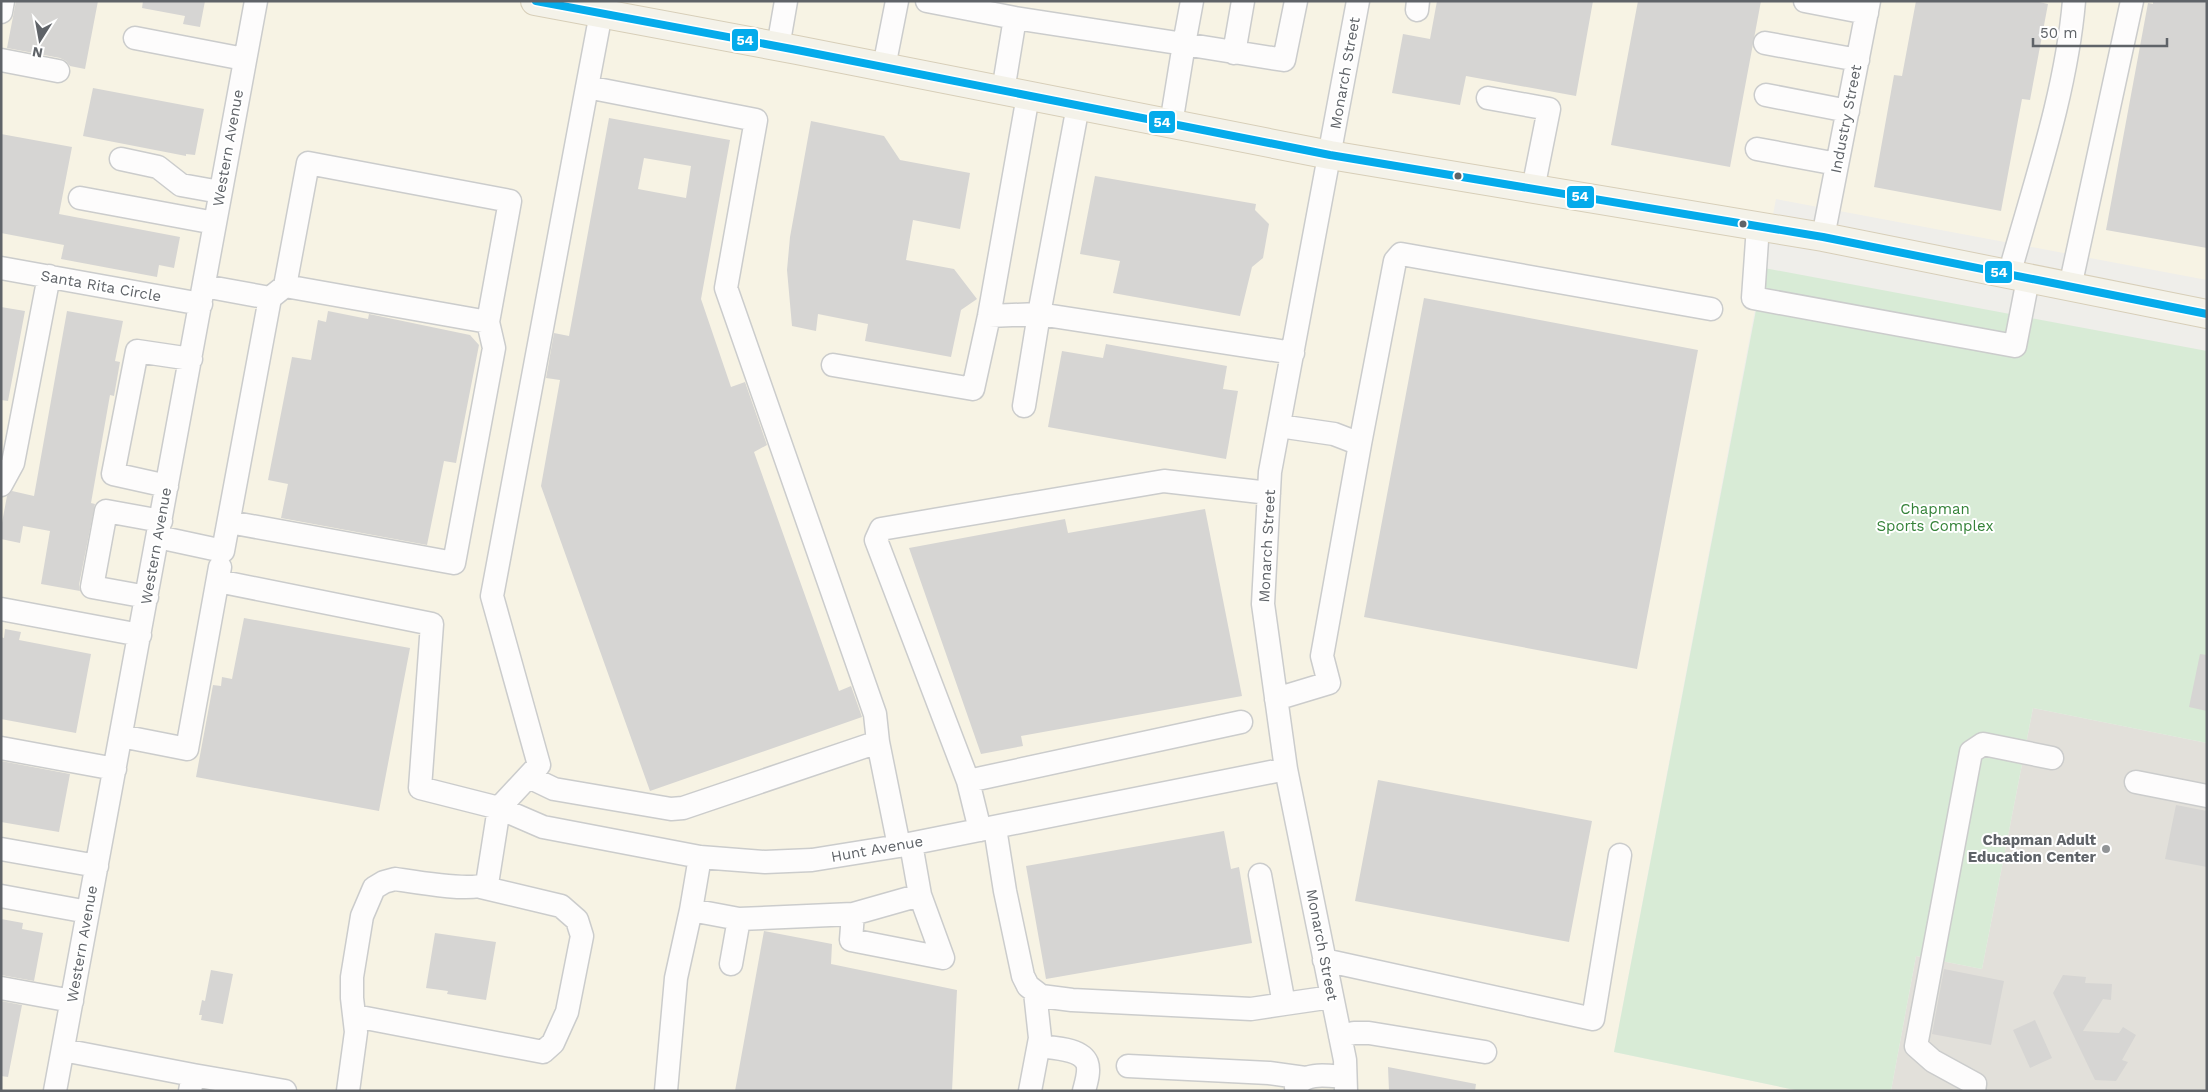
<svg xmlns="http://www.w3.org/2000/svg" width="2208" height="1092" font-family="'Work Sans',sans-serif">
	<rect width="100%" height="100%" fill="#efeeea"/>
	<!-- commercial -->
	<path fill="#f7f3e4" d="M1 1H2207V280L1776 199 1614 1052 1800 1091H1Z"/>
	<!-- education -->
	<path fill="#e2e0da" d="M2033 708 2207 743V1091H1891L1916 956 1982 969Z"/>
	<!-- green -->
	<path fill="#d8ebd6" d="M1764 268 2207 351V743L2033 708 1982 969 1916 956 1891 1091H1800L1614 1052Z"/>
	<!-- building -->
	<path fill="#d6d5d3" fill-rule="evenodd" d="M16 1H98L85 69 70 66 66 61 60 58 7 48Z
		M143 1H205L200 27 183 24 185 16 142 8Z
		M1437 1H1593L1576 96 1466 76 1460 105 1392 93 1403 34 1430 39Z
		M1638 1H1761L1730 167 1611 145Z
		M1916 1H2035L2048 4 2030 100 2022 99 2001 211 1874 187 1894 75 1902 76Z
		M2153 1H2207V248L2106 230 2148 3 2153 4Z
		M93 88 204 109 195 155 186 154V156L83 136Z
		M609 118 730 140 701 299 731 387 745 382 767 445 754 452 839 691 851 686 862 717 650 791 541 486 560 380 546 378 554 333 569 336ZM644 158 691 166 686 198 638 189Z
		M811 121 884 136 900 160 970 173 960 229 913 220 906 260 954 269 977 299 961 310 951 357 865 341 868 324 818 314 816 331 792 326 787 270 790 237Z
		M1 134 72 147 59 214 180 237 174 268 159 265 157 277 61 259 64 245 1 233Z
		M1095 176 1256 204 1255 210 1269 224 1263 258 1252 267 1240 316 1113 293 1120 261 1080 254Z
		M1424 298 1698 350 1637 669 1364 617Z
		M1 307 25 311 8 401 1 400Z
		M67 311 123 321 115 361 120 362 114 396 110 395 91 503 95 504 79 585 80 591 41 584 50 531 23 526 20 543 1 539V528L7 496 12 491 34 496Z
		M328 311 368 319 369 314 470 335 479 345 456 463 444 461 427 545 281 518 288 484 268 480 292 357 311 360 318 320 326 322Z
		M1106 344 1227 366 1223 389 1238 391 1226 459 1048 427 1062 351 1103 358Z
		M1205 509 1242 696 1021 736 1023 746 981 754 909 548 1065 519 1068 533Z
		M244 618 410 648 379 811 196 777 213 685 221 686 222 677 232 679Z
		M5 629 21 632 19 640 91 654 76 733 1 719V637L4 638Z
		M2200 654 2207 655V711L2189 707Z
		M1 761 70 774 59 832 1 822Z
		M1378 780 1592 821 1569 942 1355 901Z
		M2176 805 2207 811V867L2165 859Z
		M1224 831 1231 869 1239 867 1252 943 1046 979 1026 866Z
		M1 919 23 923 22 929 43 933 34 981 1 975Z
		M764 931 832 944 831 964 957 990 952 1091H735Z
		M435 933 496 942 486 1000 447 994 448 991 426 988Z
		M1944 969 2004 981 1991 1045 1932 1034Z
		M211 970 233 974 223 1024 201 1020 202 1015H199L202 1000 205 1001Z
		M2063 975 2086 977 2085 983 2112 984 2111 1000 2103 999 2083 1031 2119 1033 2123 1027 2136 1035 2122 1060 2128 1062 2116 1081 2095 1080 2053 993Z
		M1 1001 22 1005 8 1077 1 1076Z
		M2035 1020 2052 1058 2030 1068 2013 1030Z
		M1388 1067 1476 1084 1475 1091H1389Z"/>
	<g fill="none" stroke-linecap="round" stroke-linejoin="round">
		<!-- minor casing -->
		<g stroke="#cbcccc" stroke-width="25">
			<path id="minor" d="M927 1 1015 18 1003 91
				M1192 1 1184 44 1284 60 1296 1
				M1805 1 1867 13
				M1417 10 1418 1
				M1 12 3 1
				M1015 18 1184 44 1171 124
				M135 38 244 59
				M1765 43 1858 60
				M778 47 786 1
				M1234 53 1243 1
				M1 60 58 71
				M884 67 897 1
				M587 87 601 13
				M1766 95 1848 111
				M1488 98 1549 109 1533 189
				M1757 149 1837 164
				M121 159 158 167 181 185 220 192
				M80 198 215 223
				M1758 226 1753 298 2015 346 2028 279
				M1823 237 1869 1
				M1 268 201 304
				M2009 275C2034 185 2066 94 2074 1
				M285 286 488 322
				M2070 287 2132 1
				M989 316 1039 314 1078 106
				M833 365 973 389 989 316 1028 96
				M1024 406 1039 314 1293 353
				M1360 444 1395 261 1401 254 1711 309
				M1 485 13 463 49 276
				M167 486 113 474 137 351 191 359
				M229 522 454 563 494 348 488 322 510 201 308 163 285 286 270 298
				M158 537 223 551 270 298 204 286
				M218 581 432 624 420 788 499 808 543 827 700 857 765 862 812 860 899 846 1286 769
				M147 597 92 587 106 511 161 521
				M1 609 140 635
				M1276 699 1329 683 1322 656 1360 444 1334 434 1279 426
				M121 736 187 749 220 567
				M1 748 115 769
				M529 777 554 789 671 809 683 808 878 742 899 846
				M968 781 1241 722
				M2136 782 2207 796
				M995 828 1005 891 1023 976 1028 986 1041 996 1072 1000 1251 1009 1284 1004
				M980 830 968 781 876 540 881 529 1164 481 1269 493
				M1 849 97 866
				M700 857 691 910 739 919 853 914 920 895 911 844
				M1260 875 1284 1004 1332 997
				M1 896 88 912
				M853 914 851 940 943 958 920 895
				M1324 960 1593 1019 1620 855
				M731 964 739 919
				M1 988 72 1001
				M355 1016 543 1052 553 1043 567 1012 582 936 577 920 561 906 481 887
				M1340 1036 1354 1033H1369L1485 1052
				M1039 1046C1052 1048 1081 1048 1087 1063 1090 1071 1086 1083 1084 1091
				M63 1050 193 1075 190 1091
				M1128 1066 1269 1073 1305 1078
				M193 1075 285 1091
				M1296 1087C1305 1071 1329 1076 1345 1077
				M55 1091 256 1
				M348 1091 356 1032 352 998V977L362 916 374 888 384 882 395 879C415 882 470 892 487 884L499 808 539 765 492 596 587 87 756 120 726 288 875 714 878 742
				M666 1091 676 978 691 910
				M1030 1091 1040 1038 1035 992
				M1346 1091 1345 1060 1286 769 1263 604 1270 472 1358 1
				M1974 1091 1975 1084 1933 1061 1916 1046 1971 752 1983 744 2052 758"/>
		</g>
		<!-- major casing -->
		<g stroke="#d7ceb8" stroke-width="30">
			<path id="major" d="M535 1 797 50 1330 155 1823 237 2207 314"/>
		</g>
		<!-- minor -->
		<use href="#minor" stroke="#fdfcfc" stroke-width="22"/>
		<!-- major -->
		<use href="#major" stroke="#f4f2e9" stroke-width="28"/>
		<!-- bus-1 casing -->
		<g stroke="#fff" stroke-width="11">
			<path id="bus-1" d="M536 1 797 50 1330 155 1823 237 2207 314"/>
		</g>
		<!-- bus-1 -->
		<use href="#bus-1" stroke="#05abeb" stroke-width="8"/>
	</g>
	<!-- markers -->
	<g fill="#5f6368" stroke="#fff" stroke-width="2">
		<circle cx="1458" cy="176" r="4.5"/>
		<circle cx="1743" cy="224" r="4.5"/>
	</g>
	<circle fill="#919496" stroke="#fff" stroke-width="2" cx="2106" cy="849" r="5"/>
	<g text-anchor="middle" stroke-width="4" stroke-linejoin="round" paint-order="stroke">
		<!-- street labels -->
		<g font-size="15" fill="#5f6368" stroke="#fff">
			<text transform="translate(1345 73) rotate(-80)" y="5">Monarch Street</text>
			<text transform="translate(1846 119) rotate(-79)" y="5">Industry Street</text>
			<text transform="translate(228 148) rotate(-80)" y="5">Western Avenue</text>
			<text transform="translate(101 286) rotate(10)" y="5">Santa Rita Circle</text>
			<text transform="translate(156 546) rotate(-80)" y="5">Western Avenue</text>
			<text transform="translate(1267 546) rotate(-87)" y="5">Monarch Street</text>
			<text transform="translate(877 849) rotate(-10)" y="5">Hunt Avenue</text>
			<text transform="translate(82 944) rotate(-80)" y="5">Western Avenue</text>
			<text transform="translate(1322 945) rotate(79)" y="5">Monarch Street</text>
		</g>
		<!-- park labels -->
		<g font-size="15" fill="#348238" stroke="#fff">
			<text x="1935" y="514">Chapman<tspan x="1935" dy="17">Sports Complex</tspan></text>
		</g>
		<!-- poi labels -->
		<g font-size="15" font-weight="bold" fill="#5f6368" stroke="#fff" text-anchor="end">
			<text x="2096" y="845">Chapman Adult<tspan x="2096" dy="17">Education Center</tspan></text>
		</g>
	</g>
	<g stroke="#fff" stroke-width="2">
		<rect x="731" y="28" width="28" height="24" rx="5" fill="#05abeb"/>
		<rect x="1148" y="110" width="28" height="24" rx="5" fill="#05abeb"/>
		<rect x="1566" y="185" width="29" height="24" rx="5" fill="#05abeb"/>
		<rect x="1984" y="260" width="29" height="24" rx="5" fill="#05abeb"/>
	</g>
	<g font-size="14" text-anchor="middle" font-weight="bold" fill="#fff">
		<text x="745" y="45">54</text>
		<text x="1162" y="127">54</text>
		<text x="1580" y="201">54</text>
		<text x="1999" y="277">54</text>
	</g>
	<!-- border -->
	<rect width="2208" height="1092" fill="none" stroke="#5f6368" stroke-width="5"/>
	<!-- north arrow -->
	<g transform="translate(40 40) rotate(191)" stroke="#ffffff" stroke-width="4" paint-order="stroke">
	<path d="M0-4L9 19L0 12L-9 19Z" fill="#5f6368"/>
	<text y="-8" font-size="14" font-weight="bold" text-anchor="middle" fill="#5f6368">N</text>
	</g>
	<!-- scale -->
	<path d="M2033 38v8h134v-8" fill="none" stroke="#5f6368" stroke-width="2.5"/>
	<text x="2040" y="38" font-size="15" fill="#5f6368" stroke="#ffffff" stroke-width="4" paint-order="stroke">50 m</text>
</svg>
